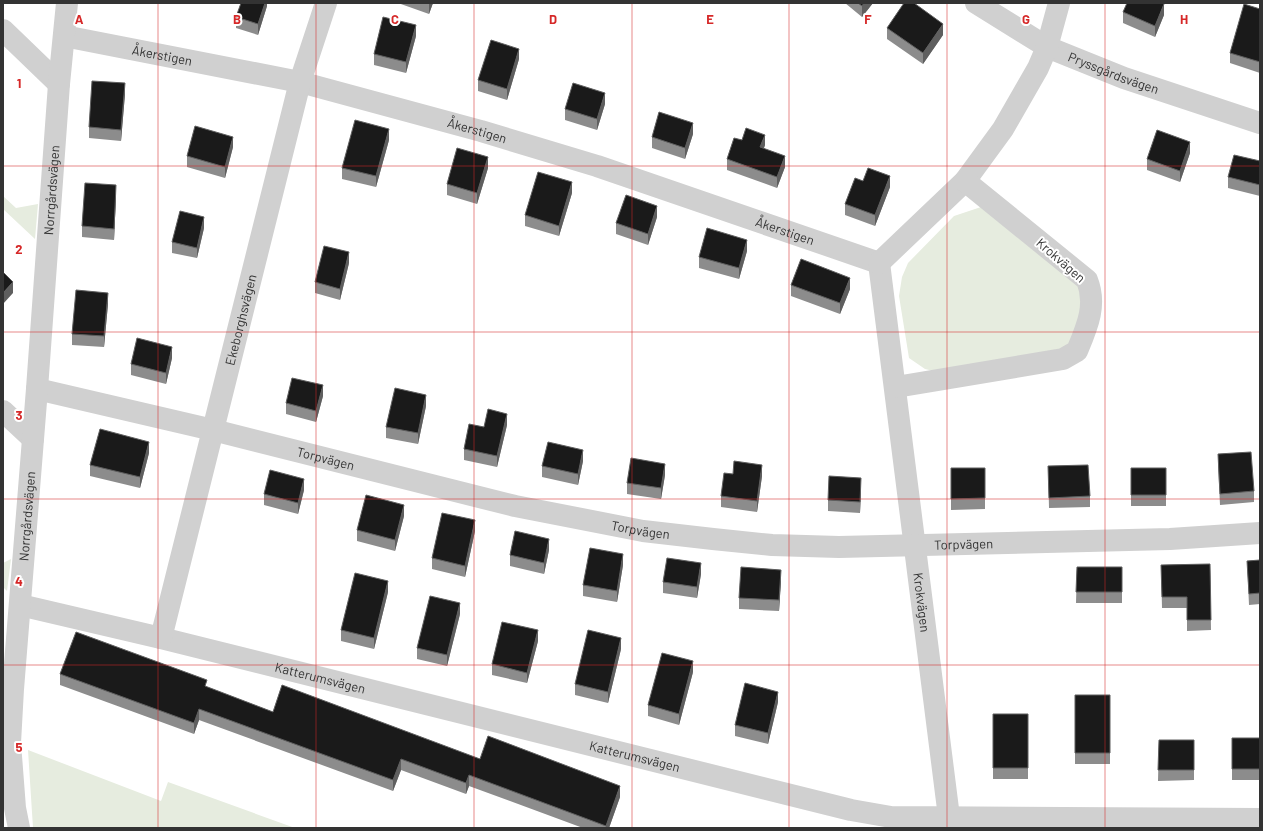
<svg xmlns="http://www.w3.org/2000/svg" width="1263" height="831" font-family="Barlow,sans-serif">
	<rect width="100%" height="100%" fill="#fff"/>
	<!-- green -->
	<path fill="#e6ecdf" d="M3 196 16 208 38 204 35 239 3 209Z
		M984 206 1073 276 1082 291V305L1072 347 938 372 925 369 909 358 899 296 902 277 908 263 954 216Z
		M11 559 7 591 3 587V563Z
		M28 750 161 801 168 782 295 828H33Z"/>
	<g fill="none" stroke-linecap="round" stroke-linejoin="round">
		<!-- minor -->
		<g stroke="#d0d0d0" stroke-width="22">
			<path id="s1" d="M976 3 1047 47 1124 78 1260 123"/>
			<path d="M3 30 59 84"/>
			<path id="s2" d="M64 36 300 82 481 131 597 166 879 263"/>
			<path id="s3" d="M879 263 949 817"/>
			<path d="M879 263 965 181 1003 129 1038 68 1047 47 1059 3"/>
			<path d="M896 387 1063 359 1077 351C1087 327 1097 305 1087 280L965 181"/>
			<path id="s4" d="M37 389 213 430 515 506 643 531 713 539 772 545 839 547 1170 539 1260 533"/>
			<path d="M3 411 33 439"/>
			<path id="s5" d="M20 605 161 638 851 810 891 817 1260 819"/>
			<path id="s6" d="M161 638 300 82 326 3"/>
			<path id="s7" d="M19 828 15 808 10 743 13 689 37 389 59 84 67 3"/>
		</g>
	</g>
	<!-- wall -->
	<path fill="#8c8c8c" d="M267 3V6L258 35 236 28V17Z
		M398 3H433L429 14Z
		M845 3H873L862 17Z
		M1260 9V73L1230 63V53Z
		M1123 12 1164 15 1155 37 1123 23Z
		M887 28 943 35 923 64 887 39Z
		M416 36 406 73 374 65V54Z
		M519 59 507 100 478 91V80Z
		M125 94 121 141 89 138V127Z
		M605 104 597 130 565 120V109Z
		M693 134 685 159 652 148V137Z
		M389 140 376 187 342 179V168Z
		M742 140 765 145 764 148 785 167 777 188 727 170V159Z
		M233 147 225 178 187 167V156Z
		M1190 153 1180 182 1147 170V159Z
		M1260 161V196L1228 188V177Z
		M488 168 477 204 447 195V184Z
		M863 181 890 187 875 226 845 215V204Z
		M572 193 559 236 525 226V215Z
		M116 196 114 240 82 237V226Z
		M657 217 648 245 616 234V223Z
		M204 228 197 258 172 253V242Z
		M747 251 739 279 699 268V257Z
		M349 263 340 300 315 293V282Z
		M791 285 850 289 840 314 791 296Z
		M108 304 104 347 72 345V334Z
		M172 358 166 384 131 375V364Z
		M323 396 316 422 286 414V403Z
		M426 406 418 444 386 438V427Z
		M507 425 497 467 464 460V449Z
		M149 453 140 488 90 476V465Z
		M1218 454 1254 491V502L1220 505 1218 465Z
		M583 461 578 485 542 477V466Z
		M1048 466 1090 496V507L1049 508Z
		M951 468H985V509L951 510Z
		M1131 468H1166V506H1131Z
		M733 474 762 476 757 512 721 507V496Z
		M665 475 661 499 627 494V483Z
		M861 489 860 513 828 511V500Z
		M304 490 298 514 264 505V494Z
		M404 516 395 551 357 541V530Z
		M475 531 465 577 432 569V558Z
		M549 550 544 574 510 566V555Z
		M1260 560V604L1249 605 1247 561Z
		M1210 564 1211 630 1187 631V608H1162L1161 565Z
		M623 565 617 602 583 596V585Z
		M1077 567H1122V603H1076Z
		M701 574 697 598 663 593V582Z
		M781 581 779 611 739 609V598Z
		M388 592 374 649 341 641V630Z
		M460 614 447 666 417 659V648Z
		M538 641 527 683 492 675V664Z
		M621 649 608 703 575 695V684Z
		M693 672 679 725 648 716V705Z
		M60 674 207 687 273 712 480 759 620 797 609 828H583L469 786 466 794 401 770 393 791 199 720 194 734 60 685Z
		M1075 695H1110V764H1075Z
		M778 702 768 744 735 736V725Z
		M993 714H1028V779H993Z
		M1260 738V780H1232V769Z
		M1159 740H1194V780L1158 781Z"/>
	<!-- shaded-wall -->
	<path fill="#5f5f5f" d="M265 3H267V6L258 35V24Z
		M429 3H433L429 14Z
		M864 3H873L862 17V6Z
		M1164 4V15L1155 37V26Z
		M943 24V35L923 64V53Z
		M416 25V36L406 73V62Z
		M519 49V59L507 100V89Z
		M125 83V94L121 141V130Z
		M605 93V104L597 130V119Z
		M693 123V134L685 159V148Z
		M389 129V140L376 187V176Z
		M765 135V145L760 158V147Z
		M233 137V147L225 178V167Z
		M1190 142V153L1180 182V171Z
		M785 156V167L777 188V177Z
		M488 157V168L477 204V193Z
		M890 176V187L875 226V215Z
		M572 182V193L559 236V226Z
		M116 185V196L114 240V229Z
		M657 206V217L648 245V234Z
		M204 217V228L197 258V248Z
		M747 240V251L739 279V268Z
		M349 252V263L340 300V289Z
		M850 278V289L840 314V303Z
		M13 282V293L3 304V293Z
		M108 293V304L104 347V336Z
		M172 347V358L166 384V373Z
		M323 385V396L316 422V411Z
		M426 395V406L418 444V433Z
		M507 414V425L497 467V456Z
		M149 442V453L140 488V477Z
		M583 450V461L578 485V474Z
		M665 464V475L661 499V488Z
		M762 465V476L757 512V501Z
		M861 478V489L860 513V502Z
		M304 479V490L298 514V503Z
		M404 505V516L395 551V540Z
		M475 520V531L465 577V566Z
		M549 539V550L544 574V563Z
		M623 554V565L617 602V591Z
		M701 563V574L697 598V587Z
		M781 570V581L779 611V600Z
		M388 581V592L374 649V638Z
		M460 603V614L447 666V655Z
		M538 630V641L527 683V673Z
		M621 638V649L608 703V692Z
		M693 661V672L679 725V714Z
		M778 692V702L768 744V733Z
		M199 709V720L194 734V723Z
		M401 759V770L393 791V780Z
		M469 775V786L466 794V783Z
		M620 786V797L609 828H606V826Z"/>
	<!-- building -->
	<path fill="#1a1a1a" stroke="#5f5f5f" d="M241 3H265L258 24 236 17Z
		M858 3H864L862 6Z
		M904 3H914L943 24 923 53 887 28Z
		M1127 3H1161L1164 4 1155 26 1123 12Z
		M1244 4 1260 9V62L1230 53Z
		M383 17 416 25 406 62 374 54Z
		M491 40 519 49 507 89 478 80Z
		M92 81 125 83 121 130 89 127Z
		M573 83 605 93 597 119 565 109Z
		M659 112 693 123 685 148 652 137Z
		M355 120 389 129 376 176 342 168Z
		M195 126 233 137 225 167 187 156Z
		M746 128 765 135 760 147 785 156 777 177 727 159 734 138 742 140Z
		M1157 130 1190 142 1180 171 1147 159Z
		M457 148 488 157 477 193 447 184Z
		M1234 155 1260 161V185L1228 177Z
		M868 168 890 176 875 215 845 204 855 178 863 181Z
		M538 172 572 182 559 226 525 215Z
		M85 183 116 185 114 229 82 226Z
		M626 195 657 206 648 234 616 223Z
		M180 211 204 217 197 248 172 242Z
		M707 228 747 240 739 268 699 257Z
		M324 246 349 252 340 289 315 282Z
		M801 259 850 278 840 303 791 285Z
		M3 272 13 282 3 293Z
		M76 290 108 293 104 336 72 334Z
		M137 338 172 347 166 373 131 364Z
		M292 378 323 385 316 411 286 403Z
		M395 388 426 395 418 433 386 427Z
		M488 409 507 414 497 456 464 449 469 424 484 427Z
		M100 429 149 442 140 477 90 465Z
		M548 442 583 450 578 474 542 466Z
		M1251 452 1254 491 1220 494 1218 454Z
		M631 458 665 464 661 488 627 483Z
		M734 461 762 465 757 501 721 496 724 473 733 474Z
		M1088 465 1090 496 1049 498 1048 466Z
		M951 468H985V498L951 499Z
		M1131 468H1166V495H1131Z
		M270 470 304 479 298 503 264 494Z
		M829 476 861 478 860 502 828 500Z
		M366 495 404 505 395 540 357 530Z
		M442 513 475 520 465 566 432 558Z
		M515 531 549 539 544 563 510 555Z
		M590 548 623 554 617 591 583 585Z
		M667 558 701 563 697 587 663 582Z
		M1260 560V593L1249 594 1247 561Z
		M1210 564 1211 620H1187V597H1162L1161 565Z
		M741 567 781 570 779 600 739 598Z
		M1077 567H1122V592H1076Z
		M355 573 388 581 374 638 341 630Z
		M430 596 460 603 447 655 417 648Z
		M502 622 538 630 527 673 492 664Z
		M588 630 621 638 608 692 575 684Z
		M76 632 207 680 205 686 273 712 282 685 480 759 488 736 620 786 606 826 469 775 466 783 401 759 393 780 199 709 194 723 60 674Z
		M662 653 693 661 679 714 648 705Z
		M745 683 778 692 768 733 735 725Z
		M1075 695H1110V753H1075Z
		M993 714H1028V768H993Z
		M1232 738H1260V769H1232Z
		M1159 740H1194V770H1158Z"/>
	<!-- grid -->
	<path fill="none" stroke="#d62828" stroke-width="1" stroke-opacity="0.55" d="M158 3V828M316 3V828M474 3V828M632 3V828M789 3V828M947 3V828M1105 3V828M3 166H1260M3 332H1260M3 499H1260M3 665H1260"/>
	<g text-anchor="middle" stroke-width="4" stroke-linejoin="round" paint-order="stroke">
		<!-- street labels -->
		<g font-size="13" fill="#333" stroke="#fff">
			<text dy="5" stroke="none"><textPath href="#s2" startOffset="100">Åkerstigen</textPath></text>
			<text dy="5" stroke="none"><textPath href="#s1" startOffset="155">Pryssgårdsvägen</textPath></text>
			<text dy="5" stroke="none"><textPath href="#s2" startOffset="424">Åkerstigen</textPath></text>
			<text dy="5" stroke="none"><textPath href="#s7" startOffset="640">Norrgårdsvägen</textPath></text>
			<text dy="5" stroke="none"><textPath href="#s2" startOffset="748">Åkerstigen</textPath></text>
			<text transform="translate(1061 260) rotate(41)" y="5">Krokvägen</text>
			<text dy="5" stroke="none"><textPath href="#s6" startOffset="328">Ekeborghsvägen</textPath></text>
			<text dy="5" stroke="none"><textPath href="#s4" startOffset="297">Torpvägen</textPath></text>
			<text dy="5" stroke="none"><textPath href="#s7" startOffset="313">Norrgårdsvägen</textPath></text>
			<text dy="5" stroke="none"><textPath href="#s4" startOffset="620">Torpvägen</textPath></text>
			<text dy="5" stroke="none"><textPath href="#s4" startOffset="944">Torpvägen</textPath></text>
			<text dy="5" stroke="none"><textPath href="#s3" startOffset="342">Krokvägen</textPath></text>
			<text dy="5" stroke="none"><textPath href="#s5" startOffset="309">Katterumsvägen</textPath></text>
			<text dy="5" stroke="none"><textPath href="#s5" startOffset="633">Katterumsvägen</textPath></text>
		</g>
	</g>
	<g font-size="13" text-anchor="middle" font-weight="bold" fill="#d62828" stroke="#fff" stroke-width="4" stroke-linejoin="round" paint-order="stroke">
		<text x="79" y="24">A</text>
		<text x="237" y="24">B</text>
		<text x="395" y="24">C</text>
		<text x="553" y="24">D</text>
		<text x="710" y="24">E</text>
		<text x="868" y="24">F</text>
		<text x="1026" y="24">G</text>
		<text x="1184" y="24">H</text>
		<text x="19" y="88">1</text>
		<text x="19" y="254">2</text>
		<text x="19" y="420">3</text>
		<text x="19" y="586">4</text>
		<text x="19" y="752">5</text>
	</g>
	<!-- border -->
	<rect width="1263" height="831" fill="none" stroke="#333333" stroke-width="8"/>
</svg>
